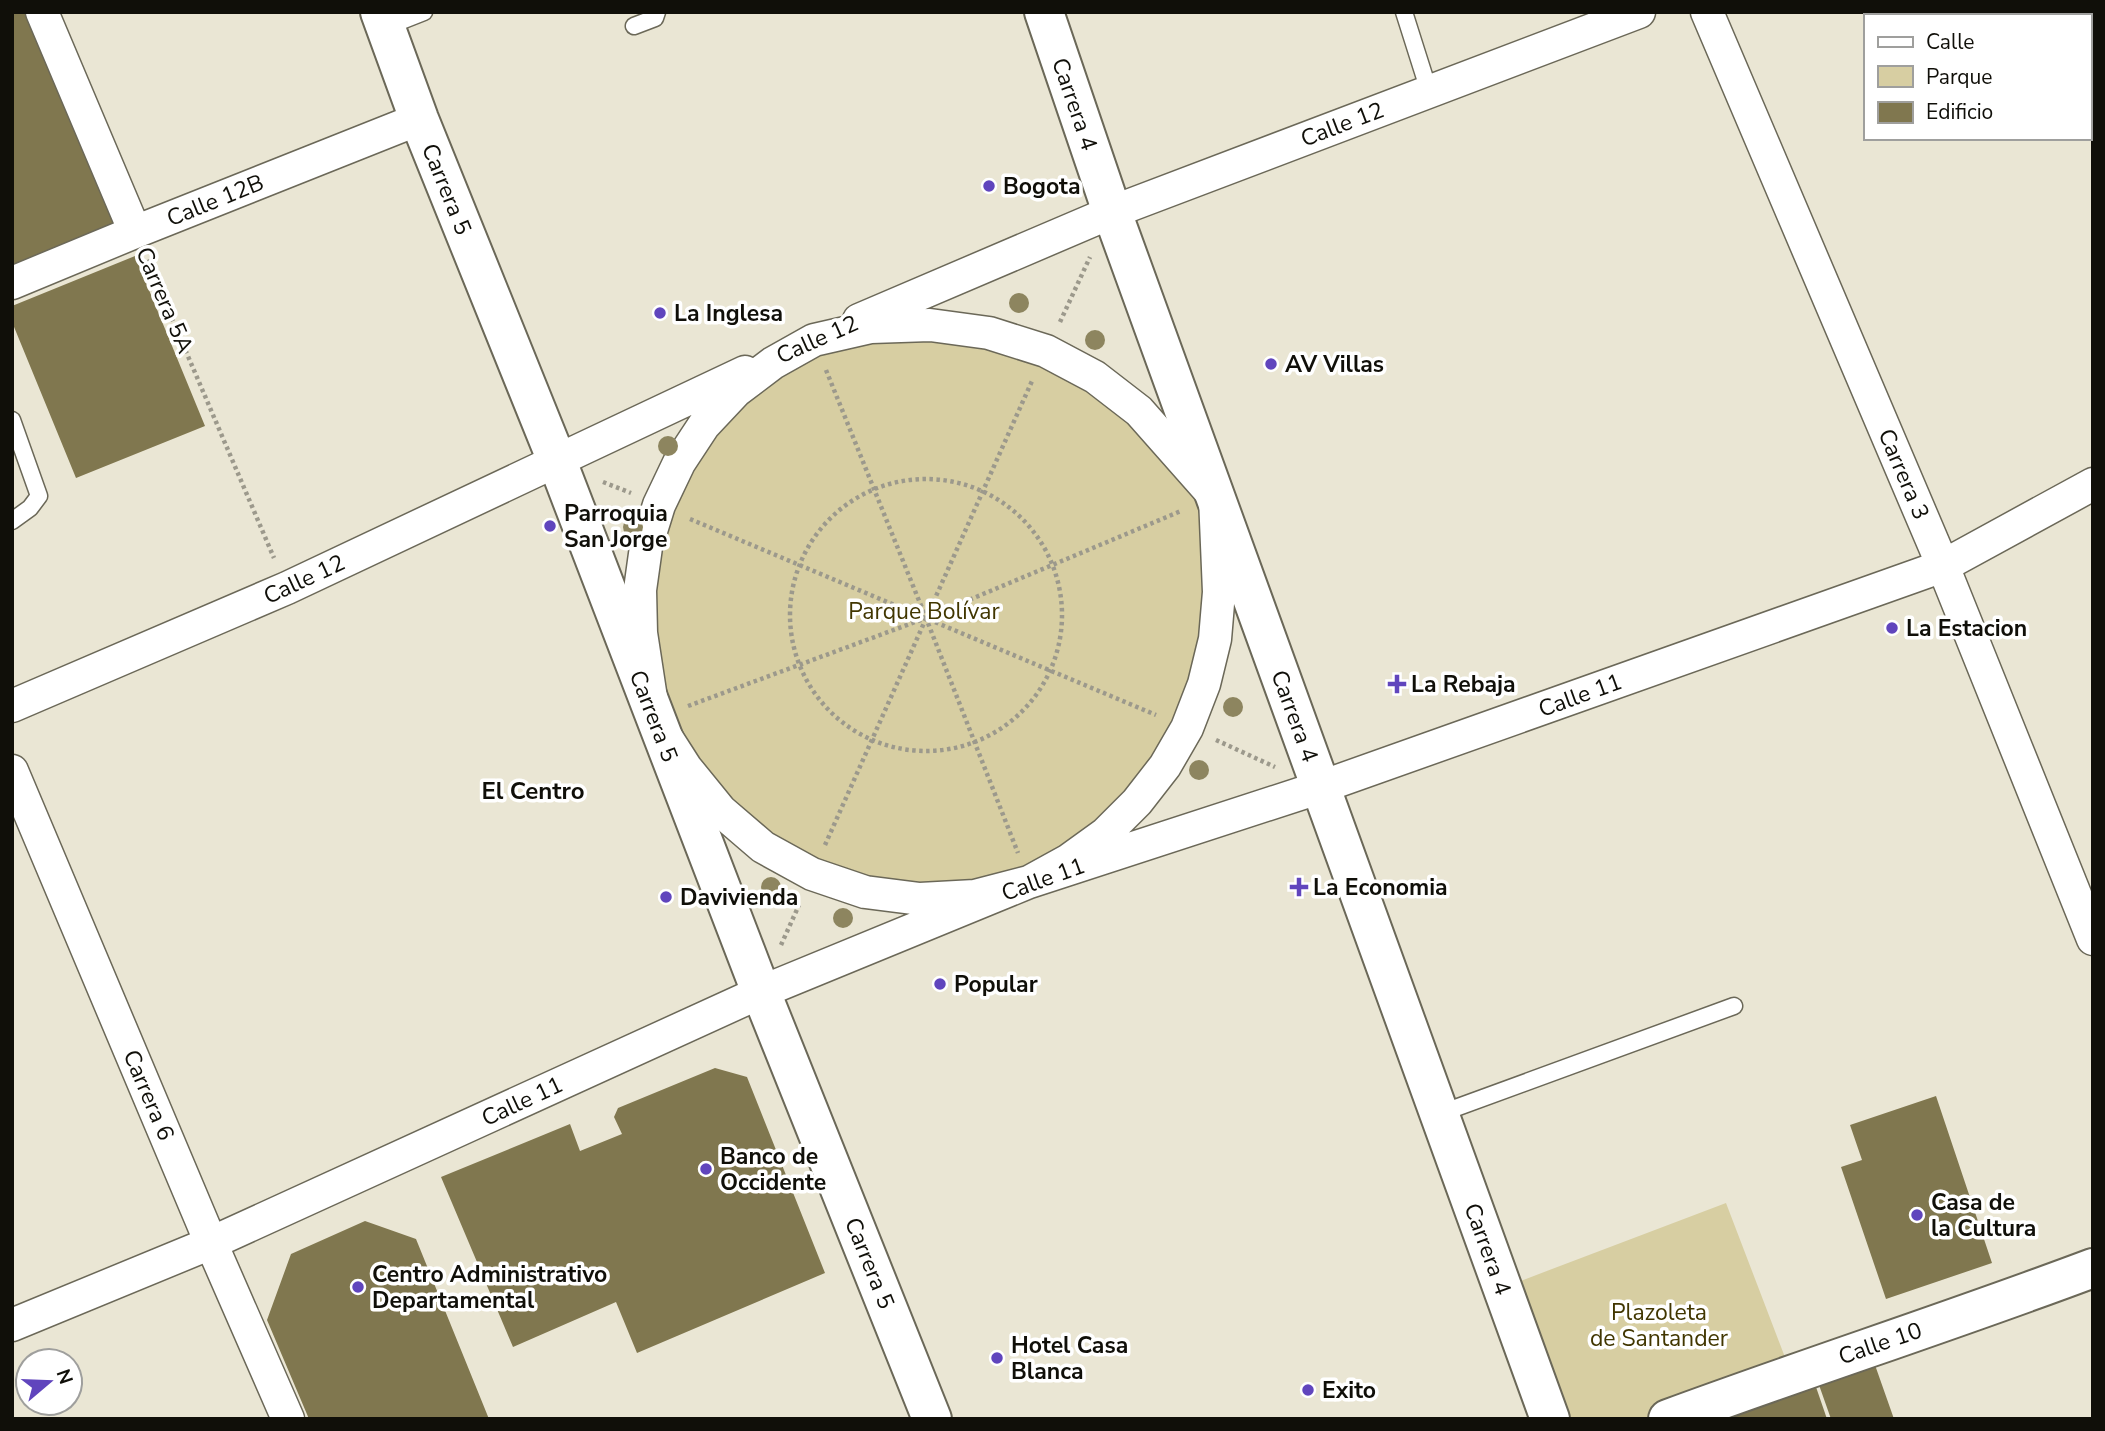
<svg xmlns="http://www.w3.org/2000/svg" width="2105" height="1431" font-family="'Nunito Sans',sans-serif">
	<rect width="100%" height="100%" fill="#eae6d4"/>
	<!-- green -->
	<path fill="#d7cea2" d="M871 327 1046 351 1215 497 1219 592 1165 766 1029 882 865 892 721 811 647 676 646 547 736 391Z
		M1726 1203 1791 1373 1668 1419H1550L1502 1288Z"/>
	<!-- building -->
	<path fill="#80774f" d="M12 12H25L113 223 12 265Z
		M135 256 205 426 76 478 12 322V306Z
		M715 1068 747 1077 825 1273 637 1353 616 1302 513 1347 441 1177 570 1124 580 1151 622 1134 614 1117 618 1108Z
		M1936 1096 1992 1263 1886 1299 1841 1167 1862 1160 1850 1125Z
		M365 1221 416 1239 489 1419H309L267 1320 291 1254Z
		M1875 1365 1894 1419H1831L1819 1385Z
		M1816 1387 1827 1419H1726V1418Z"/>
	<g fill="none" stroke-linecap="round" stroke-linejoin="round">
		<!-- service casing -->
		<g stroke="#6b6858" stroke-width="19">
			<path id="service" d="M1404 12 1429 91
				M634 26 655 18 657 12
				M386 27 424 12
				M12 420 39 496 30 508 12 521
				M1439 1114 1734 1006"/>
		</g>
		<!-- minor casing -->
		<g stroke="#6b6858" stroke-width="35">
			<path id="minor" d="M42 12 135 232
				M1707 12 1943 566 2093 939
				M12 283 135 232 419 119
				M859 320 1112 212 1639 12
				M930 325 989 333 1046 351 1095 377 1139 411 1215 497 1219 592 1215 639 1204 684 1187 728 1165 766 1137 802 1105 834 1069 860 1029 882 975 896 920 899 865 892 812 874 763 847 721 811 686 768 654 718 641 633 640 590 646 547 659 505 679 463 704 425 736 391 773 363 814 340 871 327Z
				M12 706 287 588 745 372
				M12 771 211 1243 288 1419
				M12 1325 211 1243 761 992 1029 882 1321 787 1943 566 2093 484"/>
		</g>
		<!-- secondary casing -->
		<g stroke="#6b6858" stroke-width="42">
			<path id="secondary" d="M380 12 419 119 557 461 761 992 932 1419
				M1044 12 1112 212 1550 1419
				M1668 1419C1809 1367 1952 1321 2093 1268"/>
		</g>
		<!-- path -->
		<path stroke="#9c998c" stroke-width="4.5" stroke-dasharray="3.5 3.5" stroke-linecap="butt" d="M147 260 274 558
			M1060 322 1090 257
			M826 370 926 618 1018 853
			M790 615a136 136 0 1 1 272 0a136 136 0 1 1-272 0Z
			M603 482 631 493
			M690 519 1156 715
			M688 706 926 618 1181 511
			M1216 740 1275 767
			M825 845 1032 381
			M781 945 799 905"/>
		<!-- service -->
		<use href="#service" stroke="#fff" stroke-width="16"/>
		<!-- minor -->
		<use href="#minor" stroke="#fff" stroke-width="32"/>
		<!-- secondary -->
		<use href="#secondary" stroke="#fff" stroke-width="38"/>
	</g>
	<!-- trees -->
	<g fill="#8d855f">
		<circle cx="1019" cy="303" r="10"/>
		<circle cx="1095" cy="340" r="10"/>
		<circle cx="668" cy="446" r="10"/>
		<circle cx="633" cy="527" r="10"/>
		<circle cx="1233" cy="707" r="10"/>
		<circle cx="1199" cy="770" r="10"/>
		<circle cx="771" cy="887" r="10"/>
		<circle cx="843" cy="918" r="10"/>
	</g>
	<!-- markers -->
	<g fill="#6045bd" stroke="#fff" stroke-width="2.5">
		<circle cx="989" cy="186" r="7"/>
		<circle cx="660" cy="313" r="7"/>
		<circle cx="1271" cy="364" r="7"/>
		<circle cx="550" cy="526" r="7"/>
		<circle cx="1892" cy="628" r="7"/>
		<path d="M1393.5 673.5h7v7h7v7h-7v7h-7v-7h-7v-7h7z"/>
		<path d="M1295.5 876.5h7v7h7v7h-7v7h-7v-7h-7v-7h7z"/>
		<circle cx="666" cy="897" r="7"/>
		<circle cx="940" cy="984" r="7"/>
		<circle cx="706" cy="1169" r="7"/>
		<circle cx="1917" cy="1215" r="7"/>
		<circle cx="358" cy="1287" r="7"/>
		<circle cx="997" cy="1358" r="7"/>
		<circle cx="1308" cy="1390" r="7"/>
	</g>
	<g text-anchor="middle" stroke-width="7" stroke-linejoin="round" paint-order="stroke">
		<!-- street labels -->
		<g font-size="23" fill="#100f09" stroke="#fff">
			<text transform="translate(1075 104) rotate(71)" y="8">Carrera 4</text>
			<text transform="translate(1342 124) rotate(-21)" y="8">Calle 12</text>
			<text transform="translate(447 189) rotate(68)" y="8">Carrera 5</text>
			<text transform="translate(215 200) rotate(-22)" y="8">Calle 12B</text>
			<text transform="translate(165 300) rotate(67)" y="8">Carrera 5A</text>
			<text transform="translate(817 339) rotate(-24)" y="8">Calle 12</text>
			<text transform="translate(1904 474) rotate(67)" y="8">Carrera 3</text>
			<text transform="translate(304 579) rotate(-25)" y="8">Calle 12</text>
			<text transform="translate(1580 695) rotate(-20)" y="8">Calle 11</text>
			<text transform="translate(654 716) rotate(69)" y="8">Carrera 5</text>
			<text transform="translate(1295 716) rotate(70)" y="8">Carrera 4</text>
			<text transform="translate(1043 879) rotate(-20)" y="8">Calle 11</text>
			<text transform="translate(149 1095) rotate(67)" y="8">Carrera 6</text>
			<text transform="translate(522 1101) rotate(-25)" y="8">Calle 11</text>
			<text transform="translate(1488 1249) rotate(70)" y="8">Carrera 4</text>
			<text transform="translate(870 1263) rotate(68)" y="8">Carrera 5</text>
			<text transform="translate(1880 1343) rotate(-19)" y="8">Calle 10</text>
		</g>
		<!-- poi labels -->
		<g font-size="23" font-weight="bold" fill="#100f09" stroke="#fff" text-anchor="start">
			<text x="1003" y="194">Bogota</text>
			<text x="674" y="321">La Inglesa</text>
			<text x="1285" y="372">AV Villas</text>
			<text x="564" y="521">Parroquia<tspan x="564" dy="26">San Jorge</tspan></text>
			<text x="1906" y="636">La Estacion</text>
			<text x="1411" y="692">La Rebaja</text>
			<text x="1313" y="895">La Economia</text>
			<text x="680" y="905">Davivienda</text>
			<text x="954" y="992">Popular</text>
			<text x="720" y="1164">Banco de<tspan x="720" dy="26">Occidente</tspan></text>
			<text x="1931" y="1210">Casa de<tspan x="1931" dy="26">la Cultura</tspan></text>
			<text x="372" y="1282">Centro Administrativo<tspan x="372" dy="26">Departamental</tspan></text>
			<text x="1011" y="1353">Hotel Casa<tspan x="1011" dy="26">Blanca</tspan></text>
			<text x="1322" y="1398">Exito</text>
		</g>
		<!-- park labels -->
		<g font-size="23" fill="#413600" stroke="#fff">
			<text x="924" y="619">Parque Bolívar</text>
			<text x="1659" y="1320">Plazoleta<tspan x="1659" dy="26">de Santander</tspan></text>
		</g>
		<!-- neighbourhood labels -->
		<g font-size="24" font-weight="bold" fill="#100f09" stroke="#fff">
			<text x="533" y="799">El Centro</text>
		</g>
	</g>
	<!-- border -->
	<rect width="2105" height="1431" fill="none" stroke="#100f09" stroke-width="28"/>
	<!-- legend -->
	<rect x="1864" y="14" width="228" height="126" fill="#ffffff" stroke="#9f9f9d" stroke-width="2"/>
	<rect x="1878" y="37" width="35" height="10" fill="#ffffff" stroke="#9f9f9d" stroke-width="2"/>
	<text x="1926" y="49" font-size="21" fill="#100f09">Calle</text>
	<rect x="1878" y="66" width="35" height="21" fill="#d7cea2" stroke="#9f9f9d" stroke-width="2"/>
	<text x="1926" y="84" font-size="21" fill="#100f09">Parque</text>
	<rect x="1878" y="102" width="35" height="21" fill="#80774f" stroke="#9f9f9d" stroke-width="2"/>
	<text x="1926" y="119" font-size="21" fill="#100f09">Edificio</text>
	<!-- north arrow -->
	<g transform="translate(49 1382) rotate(71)"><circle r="33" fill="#ffffff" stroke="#9f9f9d" stroke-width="2"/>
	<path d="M0-5L12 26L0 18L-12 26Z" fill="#6045bd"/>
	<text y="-10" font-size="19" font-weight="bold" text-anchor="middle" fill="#100f09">N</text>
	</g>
</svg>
